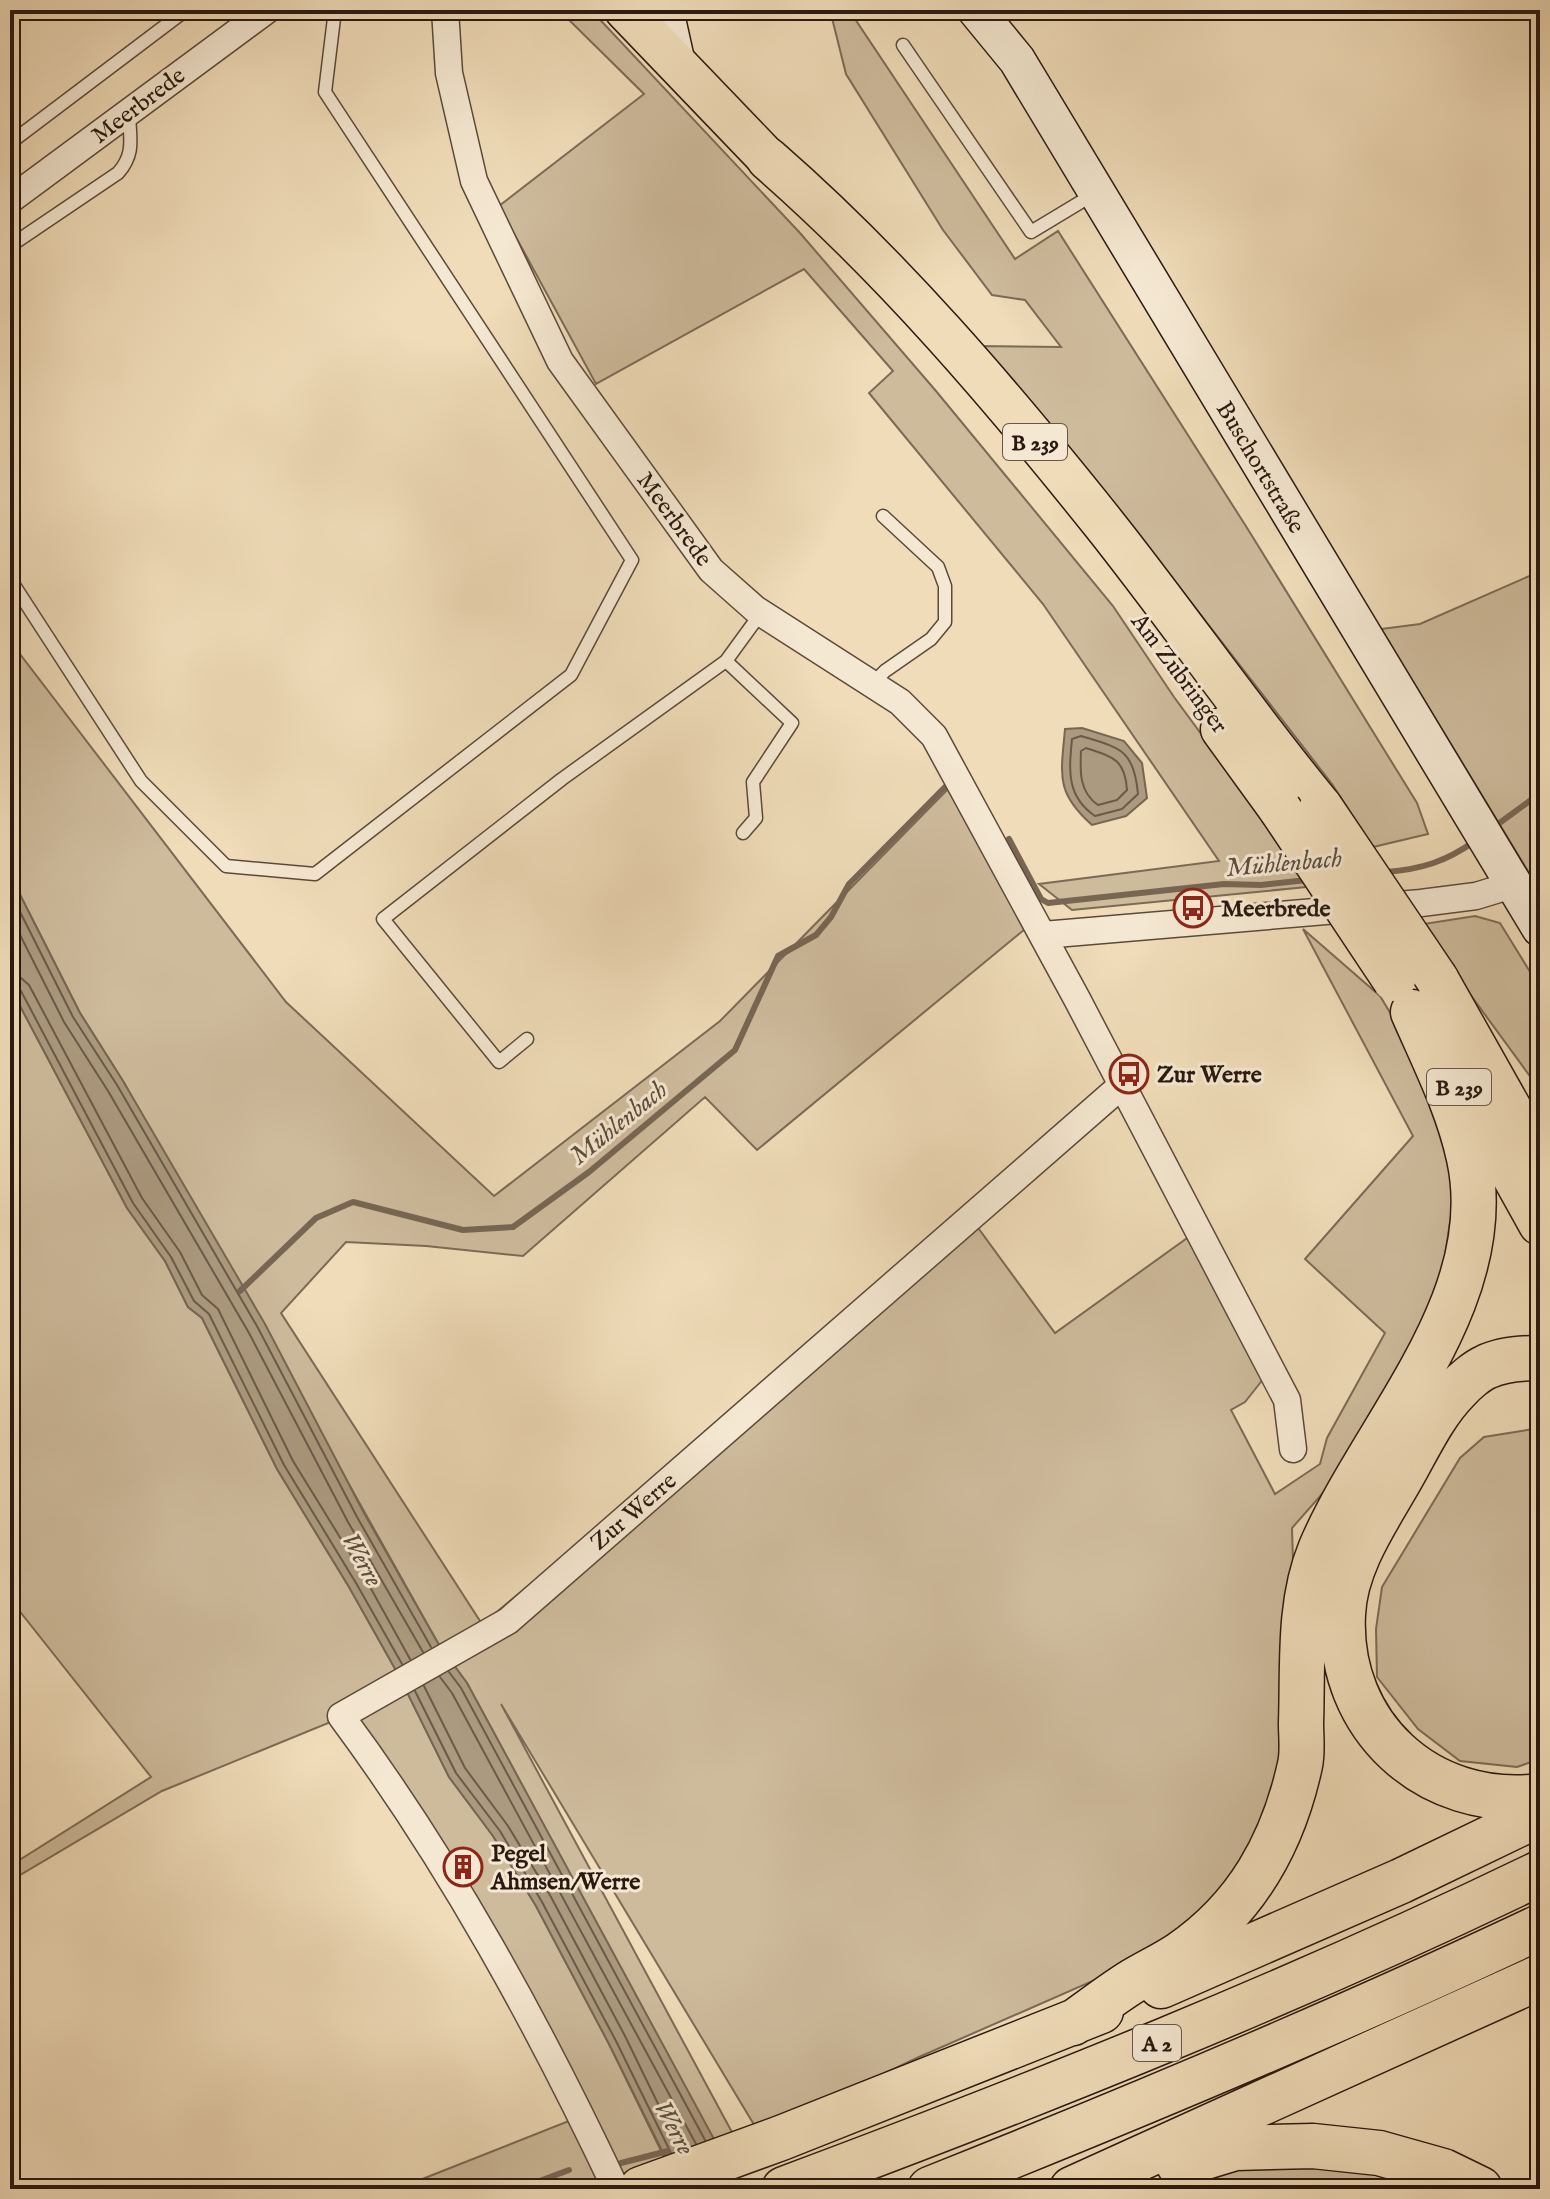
<svg xmlns="http://www.w3.org/2000/svg" width="1550" height="2199" font-family="'IM FELL English',serif">
	<rect width="100%" height="100%" fill="#f0dcb9"/>
	<filter id="stains"><feTurbulence type="fractalNoise" baseFrequency=".0025" numOctaves="4"/><feColorMatrix values="0 0 0 0 .2 0 0 0 0 .09 0 0 0 0 .02 0 0 0 .5 -.17"/></filter>
	<radialGradient id="worn" r=".72"><stop offset=".6" stop-color="#630" stop-opacity="0"/><stop offset="1" stop-color="#630" stop-opacity=".3"/></radialGradient>
	<!-- green -->
	<path fill="#cebb9c" stroke="#7c6a56" stroke-width="2" d="M563 10H591L800 233 936 391 1113 606 1174 697 1257 810 1307 887 1072 910 1039 884 1219 861 1043 604 869 393 893 371 804 269 596 384 499 206 644 94 565 16Z
		M830 10H849L1015 259 1058 231 1249 531 1417 803 1428 834 1373 847 1332 784 1172 578 979 346 1061 347 1025 300 992 295 943 230 846 74Z
		M1540 566V891L1381 629 1420 624 1534 574Z
		M10 641 286 1002 494 1196 720 1021 951 786 1025 929 757 1150 705 1097 523 1256 426 1246 346 1242 281 1313 482 1624 973 1221 1055 1333 1190 1236 1264 1378 1245 1402 1231 1410 1275 1494 1320 1464 1327 1438 1385 1333 1305 1259 1413 1136 1303 929 1380 996 1406 1039 1430 1088 1455 1187 1440 1291 1338 1476 1292 1528 1294 1595 1285 1753 1261 1828 1207 1909 1136 1962 919 2057 822 2103 756 2128 501 1704 734 2136 715 2142 467 1683 439 1645 123 1081 80 1013 10 875Z
		M1475 916 1500 923 1540 988V1090L1459 979 1424 924Z
		M10 987 127 1208 165 1261 188 1307 202 1318 277 1469 349 1587 398 1674 449 1777 493 1836 536 1906 609 2044 666 2161 590 2189H397L574 2119 444 1888 333 1721 162 1791 10 1881V1866L151 1777 10 1599Z
		M1540 1428V1759L1517 1767 1460 1761 1418 1729 1377 1677 1376 1629 1382 1587 1460 1458 1484 1437Z
		M1339 2162 1445 2189H1132L1206 2169Z"/>
	<!-- water -->
	<path fill="#ac9a80" stroke="#786653" stroke-width="2" d="M1082 728 1124 741 1142 763 1147 798 1126 816 1092 825C1055 792 1061 775 1065 729Z
		M10 875 80 1013 123 1081 265 1324 364 1513 439 1645 467 1683 741 2189H681L609 2044 536 1906 493 1836 449 1777 398 1674 349 1587 277 1469 202 1318 188 1307 165 1261 127 1208 10 987Z"/>
	<g fill="none" stroke-linecap="round" stroke-linejoin="round">
		<!-- shore -->
		<path stroke="#6a5a48" stroke-width="2" d="M1081 736C1120 748 1134 749 1138 794L1122 809 1095 816C1066 796 1069 770 1072 739Z
			M1086 748C1113 757 1125 759 1127 790L1117 800 1098 805C1079 792 1080 771 1081 751Z
			M10 892 73 1017 117 1085 258 1328 357 1517 431 1647
			M10 915 64 1022 108 1091 249 1333 348 1522 423 1652
			M10 976 21 978 29 985 142 1198 180 1252 202 1295 218 1309 293 1461 365 1578 410 1659
			M10 986 21 991 133 1203 171 1257 194 1301 209 1314 284 1465 356 1583 402 1664
			M449 1672 461 1688 705 2140
			M440 1677 452 1693 696 2144
			M424 1686 465 1768 508 1826 551 1897 625 2036 680 2149
			M415 1691 456 1773 500 1831 542 1902 616 2041 671 2153"/>
		<!-- stream -->
		<path stroke="#786653" stroke-width="6" d="M1494 827 1531 800 1540 799
			M1009 839 1041 899 1048 903 1224 884 1261 885 1307 880
			M1386 872C1422 869 1445 862 1475 841
			M240 1291 316 1218 353 1202 463 1230 513 1227 589 1172 735 1050 778 956 816 935 831 917 849 884 946 786
			M621 2163 668 2151
			M518 2189 569 2170"/>
		<!-- service casing -->
		<g stroke="#5b4a3a" stroke-width="15">
			<path id="service" d="M903 45 1031 232 1094 194
				M10 143 186 10
				M10 246 118 173C135 154 130 139 129 115
				M10 579 141 781 226 866 315 874 571 675 632 560 325 92 335 10
				M726 661 761 613
				M872 684 885 671 931 639 945 622V586L938 567 883 516
				M527 1039 499 1062 383 919 562 779 726 661 792 723 753 782 756 818 743 833"/>
		</g>
		<!-- minor casing -->
		<g stroke="#5b4a3a" stroke-width="29">
			<path id="minor" d="M445 10 449 73 474 181 560 361 711 570 755 609 900 702 934 736 1077 999 1287 1400 1293 1449
				M10 200 267 10
				M1043 935 1421 903 1476 896 1512 885
				M616 2189C538 2024 450 1863 341 1716L508 1621 1121 1086"/>
		</g>
		<!-- secondary casing -->
		<g stroke="#291910" stroke-width="39">
			<path id="secondary" d="M665 10 677 64
				M976 10 1017 60 1540 928"/>
		</g>
		<!-- primary casing -->
		<g stroke="#291910" stroke-width="43">
			<path id="primary" d="M625 10 768 159"/>
		</g>
		<!-- trunk casing -->
		<g stroke="#291910" stroke-width="45">
			<path id="trunk" d="M768 159C892 267 1001 395 1104 524 1178 617 1245 715 1321 807
				M1222 729 1280 809
				M1437 979 1539 1160
				M1454 1077 1505 1161 1540 1224"/>
		</g>
		<!-- motorway casing -->
		<g stroke="#291910" stroke-width="47">
			<path id="motorway" d="M1522 1128 1540 1141
				M1540 1358C1523 1358 1502 1359 1486 1367 1477 1371 1465 1381 1458 1389 1434 1413 1419 1446 1402 1476 1379 1517 1345 1564 1343 1614 1337 1726 1428 1810 1540 1796
				M1161 1986 1401 1881 1540 1814
				M1073 2023C1093 2009 1112 1994 1133 1981 1148 1972 1165 1964 1180 1954 1247 1908 1283 1843 1300 1765 1303 1752 1301 1737 1301 1723 1303 1666 1298 1604 1320 1550 1372 1427 1500 1301 1469 1158 1458 1107 1434 1060 1413 1012
				M1179 2165 1235 2148 1313 2146 1379 2153 1443 2171 1480 2189
				M641 2189 781 2138 1101 2011
				M784 2189C1039 2094 1294 1992 1540 1873
				M930 2189C1136 2107 1339 2022 1540 1927
				M1072 2189 1540 1977"/>
		</g>
		<!-- service -->
		<use href="#service" stroke="#f5e8d2" stroke-width="12"/>
		<!-- minor -->
		<use href="#minor" stroke="#f5e8d2" stroke-width="26"/>
		<!-- secondary -->
		<use href="#secondary" stroke="#f5e8d2" stroke-width="36"/>
		<!-- primary -->
		<use href="#primary" stroke="#f0dcb9" stroke-width="40"/>
		<!-- trunk -->
		<use href="#trunk" stroke="#f0dcb9" stroke-width="42"/>
		<!-- motorway -->
		<use href="#motorway" stroke="#f0dcb9" stroke-width="44"/>
		<!-- trunk-bridge casing -->
		<g stroke="#291910" stroke-width="45" stroke-linecap="butt">
			<path id="trunk-bridge" d="M1321 807 1437 979
				M1280 809 1394 980"/>
		</g>
		<!-- trunk-bridge -->
		<use href="#trunk-bridge" stroke="#f0dcb9" stroke-width="42"/>
	</g>
	<!-- icons -->
	<defs>
		<g id="bus-ring" transform="scale(2)"><circle r="9.5" fill="#f5e8d2" stroke="#8f2418" stroke-width="1.5"/><path d="M-5-6H5V4H4V6H2V4H-2V6H-4V4H-5ZM-3.5-4V0h7V-4ZM-3.5 1.2v1.5H-2V1.2ZM2 1.2v1.5H3.5V1.2Z" fill="#8f2418"/></g>
		<g id="building-ring" transform="scale(2)"><circle r="9.5" fill="#f5e8d2" stroke="#8f2418" stroke-width="1.5"/><path d="M-4-6H4V6H1V3H-1V6H-4ZM-2.5-4.3h1.7v1.8h-1.7ZM.8-4.3h1.7v1.8H.8ZM-2.5-1h1.7V.8h-1.7ZM.8-1h1.7V.8H.8Z" fill="#8f2418"/></g>
	</defs>
	<g fill-rule="evenodd">
		<use href="#bus-ring" x="1193" y="908"/>
		<use href="#bus-ring" x="1129" y="1074"/>
		<use href="#building-ring" x="463" y="1867"/>
	</g>
	<g text-anchor="middle" stroke-width="6" stroke-linejoin="round" paint-order="stroke">
		<!-- shield labels -->
		<g fill="#f5e8d2" stroke="#66574a" stroke-width="2">
			<rect x="1003" y="424" width="64" height="36" rx="6"/>
			<rect x="1427" y="1069" width="64" height="36" rx="6"/>
			<rect x="1133" y="2025" width="48" height="36" rx="6"/>
		</g>
		<g font-size="22" font-weight="bold" fill="#291910">
			<text x="1035" y="450">B 239</text>
			<text x="1459" y="1095">B 239</text>
			<text x="1157" y="2051">A 2</text>
		</g>
		<!-- street labels -->
		<g font-size="24" fill="#291910" stroke="#f5e8d2">
			<text transform="translate(138 105) rotate(-37)" y="8">Meerbrede</text>
			<text transform="translate(1261 467) rotate(59)" y="8">Buschortstraße</text>
			<text transform="translate(675 519) rotate(54)" y="8">Meerbrede</text>
			<text transform="translate(1180 673) rotate(53)" y="8">Am Zubringer</text>
			<text transform="translate(633 1511) rotate(-41)" y="8">Zur Werre</text>
		</g>
		<!-- poi labels -->
		<g font-size="24" font-weight="bold" fill="#291910" stroke="#f5e8d2" text-anchor="start">
			<text x="1221" y="916">Meerbrede</text>
			<text x="1157" y="1082">Zur Werre</text>
			<text x="491" y="1861">Pegel<tspan x="491" dy="28">Ahmsen/Werre</tspan></text>
		</g>
		<!-- water labels -->
		<g font-size="26" font-style="italic" fill="#5d4d3d" stroke="#f5e8d2">
			<text transform="translate(1284 862) rotate(-5)" y="9">Mühlenbach</text>
			<text transform="translate(618 1122) rotate(-39)" y="9">Mühlenbach</text>
			<text transform="translate(363 1559) rotate(61)" y="9">Werre</text>
			<text transform="translate(675 2127) rotate(62)" y="9">Werre</text>
		</g>
	</g>
	<!-- margin -->
	<rect width="1550" height="2199" fill="none" stroke="#f0dcb9" stroke-width="40"/>
	<rect x="12" y="12" width="1526" height="2175" fill="none" stroke="#291910" stroke-width="4"/>
	<rect x="20" y="20" width="1510" height="2159" fill="none" stroke="#291910" stroke-width="2"/>
	<rect width="100%" height="100%" filter="url(#stains)"/>
	<rect width="100%" height="100%" fill="url(#worn)"/>
</svg>
